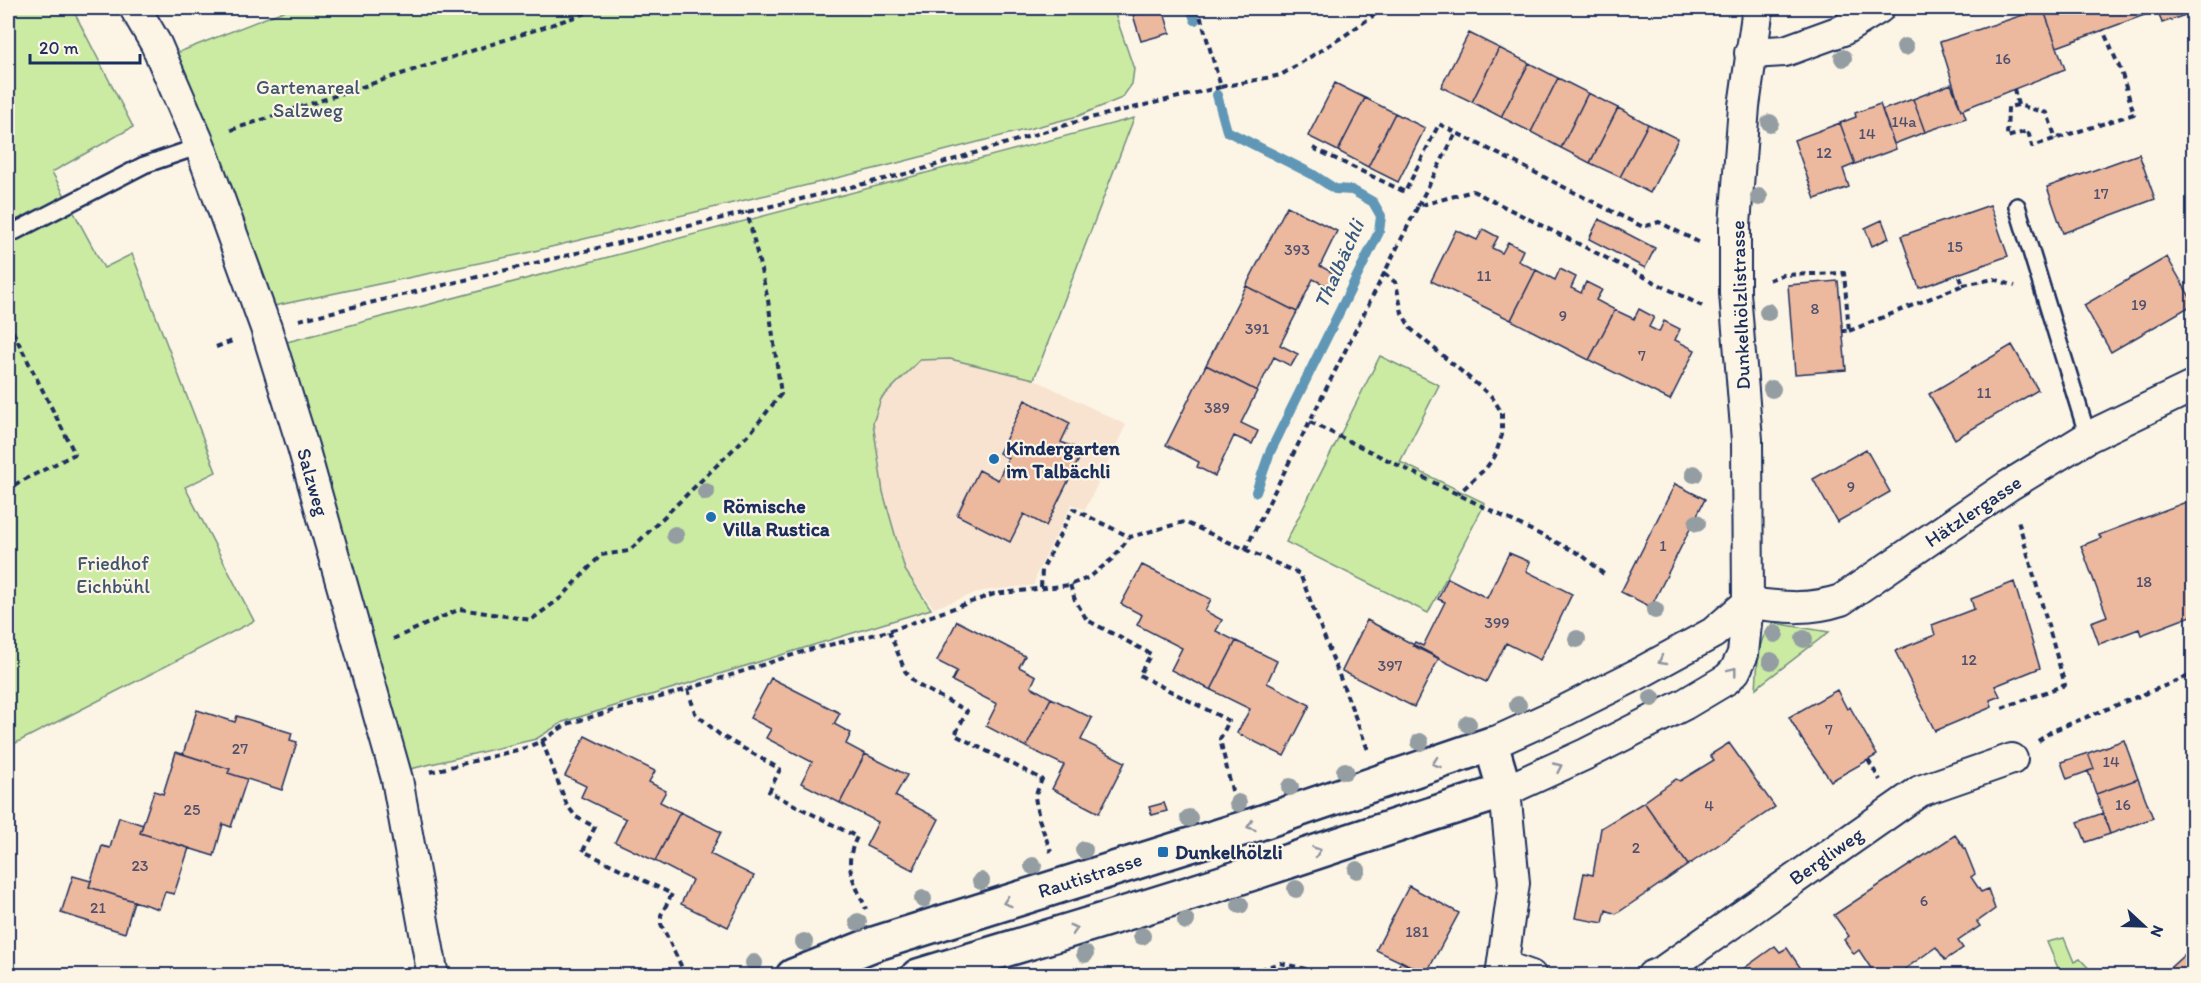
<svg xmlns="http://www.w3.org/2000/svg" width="2201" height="983" font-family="Itim,sans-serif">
	<rect width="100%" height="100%" fill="#fcf5e5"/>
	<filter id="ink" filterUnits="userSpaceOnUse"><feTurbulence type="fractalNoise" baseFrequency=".0167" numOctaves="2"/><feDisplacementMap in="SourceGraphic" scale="12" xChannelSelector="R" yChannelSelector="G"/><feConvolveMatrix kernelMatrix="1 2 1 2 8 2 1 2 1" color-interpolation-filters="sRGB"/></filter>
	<g filter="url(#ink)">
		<!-- built -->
		<path fill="#f7e3d0" d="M950 359 1034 379 1126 425 1085 510 1072 504 1037 573 1034 585 983 591 934 608 905 570 882 492 873 423 881 399 920 360Z"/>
		<!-- green -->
		<path fill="#cbeba3" stroke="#738d80" stroke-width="1.5" d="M8 8H72L133 127 52 172 104 268 132 254 216 472 185 487 254 621 8 747Z
			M291 8H1113L1134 69 1132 84 1122 98 1078 116 882 167 522 254 269 307 241 211 174 54Z
			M1134 118 1034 379 950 359 920 360 881 399 873 423 883 492 905 570 931 609 563 722 536 739 406 770 283 343Z
			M1380 356 1439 385 1400 462 1485 503 1428 613 1286 542Z
			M1774 623 1829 632 1756 688C1758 668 1756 636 1774 623Z
			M2064 938 2074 962 2080 959 2095 975H2061L2047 942Z"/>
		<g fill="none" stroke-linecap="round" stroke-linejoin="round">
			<!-- stream -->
			<path stroke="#6197b6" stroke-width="10" d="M1191 8 1195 20
				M1217 95 1227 131 1312 174 1335 189 1352 190 1373 202 1381 216 1379 232 1270 452 1256 492"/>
		</g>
		<!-- building -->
		<path fill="#ecb89e" stroke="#1b2f5e" stroke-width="1.5" d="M1131 8H1159L1133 15Z
			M1159 8H1163L1170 33 1141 41 1133 15Z
			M1231 8H1294V9H1231Z
			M2032 8H2043L2065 69 1961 110 1940 42 2023 15 2022 11Z
			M2043 8H2157L2158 10 2057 47Z
			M2157 8H2194V12L2162 23Z
			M1469 33 1499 48 1472 102 1441 87Z
			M1499 48 1529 63 1501 117 1472 102Z
			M1529 63 1558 78 1531 132 1501 117Z
			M1558 78 1588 93 1561 148 1531 132Z
			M1335 83 1365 98 1338 151 1308 136Z
			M1951 84 1961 110H1963L1966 118 1925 132 1913 99Z
			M1588 93 1618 108 1590 163 1561 148Z
			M1365 98 1395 113 1368 167 1338 151Z
			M1913 99 1925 132 1894 144 1882 110Z
			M1880 104 1896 149 1855 164 1840 123 1856 117 1855 113Z
			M1618 108 1648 124 1620 177 1590 163Z
			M1395 113 1425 128 1398 182 1368 167Z
			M1840 123 1855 164 1843 169 1849 187 1815 199 1794 140Z
			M1648 124 1678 139 1650 193 1620 177Z
			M2139 154 2155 199 2063 233 2047 187Z
			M1990 205 2008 256 1919 288 1901 236Z
			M1287 206 1337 231 1320 266 1337 275 1331 288 1313 279 1297 312 1246 286Z
			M1599 219 1655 248 1645 268 1589 239Z
			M1882 220 1889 238 1872 246 1865 228Z
			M1483 229 1498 237 1492 248 1502 253 1508 242 1523 250 1518 261 1536 270 1511 320 1431 281 1456 230 1477 240Z
			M2167 257 2194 304 2111 352 2084 305Z
			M1560 269 1576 277 1571 288 1581 293 1586 282 1602 290 1596 300 1615 310 1589 360 1511 320 1536 270 1555 280Z
			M1838 281 1846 370 1795 374 1788 285Z
			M1246 286 1297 312 1280 345 1298 354 1291 366 1274 357 1257 391 1206 365Z
			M1639 309 1654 317 1649 327 1659 332 1664 321 1680 329 1675 340 1695 350 1670 400 1589 360 1615 310 1634 319Z
			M2012 345 2038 390 1955 439 1929 394Z
			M1206 365 1257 391 1241 423 1258 431 1252 444 1234 436 1215 476 1197 467 1199 462 1166 445Z
			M1025 400 1070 423 1061 442 1083 451 1046 526 1024 514 1010 542 957 515 979 470 998 480 1008 458 999 453Z
			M1866 449 1890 492 1837 522 1813 479Z
			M1675 484 1705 499 1651 607 1621 592Z
			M2194 499V615L2141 635 2139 629 2099 644 2091 622 2107 616 2081 546 2101 538 2099 535Z
			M1509 553 1530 562 1526 571 1572 594 1540 660 1506 643 1486 682 1413 646 1415 642 1423 646 1445 602 1438 599 1448 578 1487 598Z
			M1142 565 1211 599 1205 611 1222 620 1216 631 1236 641 1211 690 1171 670 1182 648 1137 625 1142 615 1121 604Z
			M2014 582 2040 668 1995 686 2000 696 1990 700 1992 707 1935 731 1895 651 1935 635 1932 625 1974 609 1971 599Z
			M1367 620 1439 658 1414 707 1342 671Z
			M957 621 1025 656 1019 667 1036 676 1031 687 1051 698 1026 747 986 726 997 704 952 681 957 671 937 661Z
			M1236 641 1277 661 1267 683 1310 705 1284 756 1237 733 1250 709 1211 690Z
			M771 678 840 713 834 724 851 733 846 744 865 754 840 803 801 783 812 762 766 738 771 729 750 718Z
			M1837 690 1847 709 1850 707 1877 755 1831 781 1803 741 1789 717Z
			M1051 698 1092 718 1081 740 1125 762 1099 813 1052 789 1064 765 1026 747Z
			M197 710 235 722 237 716 292 733 290 740 297 742 282 790 228 773 230 769 183 754Z
			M585 736 655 771 649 782 666 791 660 802 680 812 655 861 615 842 626 819 581 797 586 786 565 776Z
			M2124 740 2138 779 2096 794 2088 771 2094 769 2088 753Z
			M1729 743 1775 807 1688 865 1644 802 1676 779 1680 781 1714 760 1710 755Z
			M176 752 230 769 228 773 247 779 231 827 223 824 214 856 140 833 154 791 163 794Z
			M2088 753 2094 769 2067 779 2061 762Z
			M865 754 907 775 895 796 939 819 913 870 866 846 878 822 840 803Z
			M2138 779 2153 818 2110 834 2096 794Z
			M1644 802 1688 865 1616 914 1606 910 1603 923 1575 918 1584 873 1593 875 1601 828Z
			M1164 803 1167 811 1152 815 1149 807Z
			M680 812 721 832 710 854 754 876 728 927 681 904 692 880 655 861Z
			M2103 813 2110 834 2086 842 2078 822Z
			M119 817 143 825 140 833 189 848 174 894 165 892 159 909 89 887 102 846 110 848Z
			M1955 835 1965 849 1975 874 1971 877 1981 892 1988 889 1995 909 1977 922 1980 926 1958 941 1963 948 1945 960 1936 947 1895 976H1876L1859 950 1854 954 1844 940 1849 936 1834 915Z
			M73 876 91 881 89 887 134 901 125 933 61 913Z
			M1409 886 1459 913 1426 974 1376 950Z
			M1775 946 1780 952 1787 948 1806 976H1741L1739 972Z
			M2193 947 2194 976H2161Z
			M1401 961 1426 974 1432 976H1393Z"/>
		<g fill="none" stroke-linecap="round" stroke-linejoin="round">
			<!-- lane casing -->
			<g stroke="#1b2f5e" stroke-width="20">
				<path id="lane" d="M2017 206 2088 437
					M8 235 144 165 200 146"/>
			</g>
			<!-- street casing -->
			<g stroke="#1b2f5e" stroke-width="34">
				<path id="street" d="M135 8 156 44 200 146 266 328 303 447 397 779 433 976
					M1750 53 1785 51 1843 30 1879 8
					M1491 744 1566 710 1638 674 1713 633 1748 603C1783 607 1807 611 1841 600L2008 486 2088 437 2194 386
					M1503 966 1531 976
					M1501 976 1514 883 1505 791 1586 754 1685 704 1727 679 1735 671 1743 654 1748 603 1747 440 1735 293V225L1744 106 1758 8
					M1652 976 1662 972 1920 791 2012 759"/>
			</g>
			<!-- secondary casing -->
			<g stroke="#1b2f5e" stroke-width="38">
				<path id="secondary" d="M793 976 874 944 1248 827 1491 744 1505 791C1424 816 1343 843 1262 870 1148 908 1033 941 918 976"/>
			</g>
			<!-- path -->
			<path stroke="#1b2f5e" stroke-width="4" stroke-dasharray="6 4.5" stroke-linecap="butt" d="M1221 87 1281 75 1344 36 1384 8
				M2014 89 2018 105 2047 113 2056 139
				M2018 105 2008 107 2007 137 2028 131 2032 146 2134 114 2121 71 2103 30
				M231 130 602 8
				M1313 148 1405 192 1439 124 1643 227 1659 222 1702 244
				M1418 206 1456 133
				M1384 273 1396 283 1402 313 1411 329 1492 397 1502 413V435L1495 456 1486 468 1458 494
				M1769 280 1782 275 1844 273 1849 331H1843
				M1963 285 1994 279 2015 286
				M299 320 913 172 1082 120 1221 87 1198 8
				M8 322 75 454 8 488
				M1849 331 1963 285 1959 274
				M216 347 235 340
				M1310 422 1582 555 1606 576
				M1245 550 1418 206 1473 191 1702 306
				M1070 585 1075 600 1087 620 1151 654 1139 675 1229 721 1220 739 1233 795
				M1041 587 1042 570 1073 509 1130 537
				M889 631 905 671 916 684 967 711 955 735 1042 779 1035 797 1039 819 1051 852
				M393 639 460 609 531 620 562 597 601 555 629 551 751 432 781 394 768 300 747 211
				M688 689 695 713 720 735 780 769 769 792 857 837C842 867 854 880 866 909
				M2002 708 2065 685 2018 520
				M542 741 567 805 576 817 595 827 583 851 672 894 661 915V924L686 976
				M2038 741 2052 731 2194 674
				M1868 760 1880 780
				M430 772 525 748 542 741 567 724 688 689 808 650 889 631 994 594 1070 585 1090 577 1112 559 1130 537 1184 522 1300 574 1368 750
				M1240 976 1280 963 1335 976"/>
			<!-- lane -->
			<use href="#lane" stroke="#fcf5e5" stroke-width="15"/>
			<!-- street -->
			<use href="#street" stroke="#fcf5e5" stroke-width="30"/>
			<!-- secondary -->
			<use href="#secondary" stroke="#fcf5e5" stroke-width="33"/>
		</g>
		<!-- trees -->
		<g fill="#949da2">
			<circle cx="1905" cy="47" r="9"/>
			<circle cx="1843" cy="58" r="9"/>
			<circle cx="1770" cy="123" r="9"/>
			<circle cx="1759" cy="197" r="9"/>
			<circle cx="1768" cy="312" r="9"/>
			<circle cx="1772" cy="389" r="9"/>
			<circle cx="1694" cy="474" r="9"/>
			<circle cx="706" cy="492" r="9"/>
			<circle cx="1697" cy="523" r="9"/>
			<circle cx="675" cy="535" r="9"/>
			<circle cx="1655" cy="610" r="9"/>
			<circle cx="1775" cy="634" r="9"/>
			<circle cx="1577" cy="639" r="9"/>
			<circle cx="1804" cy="639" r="9"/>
			<circle cx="1771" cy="661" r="9"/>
			<circle cx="1652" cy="698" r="9"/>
			<circle cx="1518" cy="705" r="9"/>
			<circle cx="1468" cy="724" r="9"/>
			<circle cx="1420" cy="742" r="9"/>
			<circle cx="1345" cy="771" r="9"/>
			<circle cx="1290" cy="787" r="9"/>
			<circle cx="1238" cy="803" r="9"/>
			<circle cx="1189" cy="818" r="9"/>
			<circle cx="1084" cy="850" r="9"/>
			<circle cx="1033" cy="866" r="9"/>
			<circle cx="1357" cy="870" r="9"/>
			<circle cx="981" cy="881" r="9"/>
			<circle cx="1296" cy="889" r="9"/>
			<circle cx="923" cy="899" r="9"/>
			<circle cx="1240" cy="905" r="9"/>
			<circle cx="1186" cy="921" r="9"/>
			<circle cx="858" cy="922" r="9"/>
			<circle cx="1142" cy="936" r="9"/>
			<circle cx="804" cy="942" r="9"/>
			<circle cx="1085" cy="954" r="9"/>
			<circle cx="754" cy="963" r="9"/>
		</g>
		<!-- one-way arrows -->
		<defs><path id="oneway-chevron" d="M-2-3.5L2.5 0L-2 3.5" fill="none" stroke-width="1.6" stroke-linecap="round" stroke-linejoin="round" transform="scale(1.5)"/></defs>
		<g stroke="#8c92a2">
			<use href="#oneway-chevron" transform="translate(1662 661) rotate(151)"/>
			<use href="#oneway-chevron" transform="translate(1733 671) rotate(-52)"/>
			<use href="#oneway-chevron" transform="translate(1436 763) rotate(161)"/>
			<use href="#oneway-chevron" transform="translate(1558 767) rotate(-25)"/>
			<use href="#oneway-chevron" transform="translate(1251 826) rotate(162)"/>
			<use href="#oneway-chevron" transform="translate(1317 851) rotate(-19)"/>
			<use href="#oneway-chevron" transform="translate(1007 902) rotate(162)"/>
			<use href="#oneway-chevron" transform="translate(1074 929) rotate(-17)"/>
		</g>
	</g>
	<!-- markers -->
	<g fill="#1f6fb2" stroke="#fcf5e5" stroke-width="2">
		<circle cx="994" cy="459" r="6"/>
		<circle cx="711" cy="517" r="6"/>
		<rect x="1157" y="846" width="12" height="12" rx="3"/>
	</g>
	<g text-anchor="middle" stroke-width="4.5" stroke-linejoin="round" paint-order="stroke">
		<!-- number labels -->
		<g font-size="16" fill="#4f516e">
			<text x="2003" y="64">16</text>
			<text x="1904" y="127">14a</text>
			<text x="1867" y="139">14</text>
			<text x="1824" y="158">12</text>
			<text x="2101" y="199">17</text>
			<text x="1955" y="252">15</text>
			<text x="1297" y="255">393</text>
			<text x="1484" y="281">11</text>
			<text x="2139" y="310">19</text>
			<text x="1815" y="314">8</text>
			<text x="1563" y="321">9</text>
			<text x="1257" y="334">391</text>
			<text x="1642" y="361">7</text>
			<text x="1984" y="398">11</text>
			<text x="1217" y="413">389</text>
			<text x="1851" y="492">9</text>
			<text x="1663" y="551">1</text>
			<text x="2144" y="587">18</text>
			<text x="1497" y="628">399</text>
			<text x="1969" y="665">12</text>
			<text x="1390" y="671">397</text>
			<text x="1829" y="735">7</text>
			<text x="240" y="754">27</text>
			<text x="2111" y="767">14</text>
			<text x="2123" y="810">16</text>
			<text x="1709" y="811">4</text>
			<text x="192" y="815">25</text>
			<text x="1636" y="853">2</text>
			<text x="140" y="871">23</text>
			<text x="1924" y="906">6</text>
			<text x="98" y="913">21</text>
			<text x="1417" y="937">181</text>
		</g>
		<!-- park labels -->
		<g font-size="20" fill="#3e556c" stroke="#fcf5e5">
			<text x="308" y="94">Gartenareal<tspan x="308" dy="23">Salzweg</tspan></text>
			<text x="113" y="570">Friedhof<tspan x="113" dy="23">Eichbühl</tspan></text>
		</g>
		<!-- street labels -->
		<g font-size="20" fill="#1b2f5e" stroke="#fcf5e5">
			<text transform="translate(1740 305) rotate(-92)" y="7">Dunkelhölzlistrasse</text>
			<text transform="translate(313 482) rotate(74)" y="7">Salzweg</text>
			<text transform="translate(1973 511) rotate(-34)" y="7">Hätzlergasse</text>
			<text transform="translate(1826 856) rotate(-35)" y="7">Bergliweg</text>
			<text transform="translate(1090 875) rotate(-18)" y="7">Rautistrasse</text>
		</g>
		<!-- poi labels -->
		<g font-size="20" font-weight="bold" fill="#1b2f5e" stroke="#fcf5e5" text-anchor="start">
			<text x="1006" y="455">Kindergarten<tspan x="1006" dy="23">im Talbächli</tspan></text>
			<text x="723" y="513">Römische<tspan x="723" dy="23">Villa Rustica</tspan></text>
			<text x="1175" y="859">Dunkelhölzli</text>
		</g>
		<!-- water labels -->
		<g font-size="21" font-style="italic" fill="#385a82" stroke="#fcf5e5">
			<text transform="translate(1339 264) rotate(-66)" y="7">Thalbächli</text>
		</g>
	</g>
	<!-- margin -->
	<rect width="2201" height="983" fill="none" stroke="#fcf5e5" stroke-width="30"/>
	<rect x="15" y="15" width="2171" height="953" fill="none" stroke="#1b2f5e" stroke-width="2" filter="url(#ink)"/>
	<!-- north arrow -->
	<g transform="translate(2144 926) rotate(112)" stroke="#fcf5e5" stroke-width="4.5" paint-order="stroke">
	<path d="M0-4.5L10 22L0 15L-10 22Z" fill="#1b2f5e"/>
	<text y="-9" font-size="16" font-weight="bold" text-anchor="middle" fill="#1b2f5e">N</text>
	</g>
	<!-- scale -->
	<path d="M30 54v9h110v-9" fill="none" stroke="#1b2f5e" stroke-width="3"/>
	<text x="39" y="54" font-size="18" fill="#1b2f5e" stroke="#fcf5e5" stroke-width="4.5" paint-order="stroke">20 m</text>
</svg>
